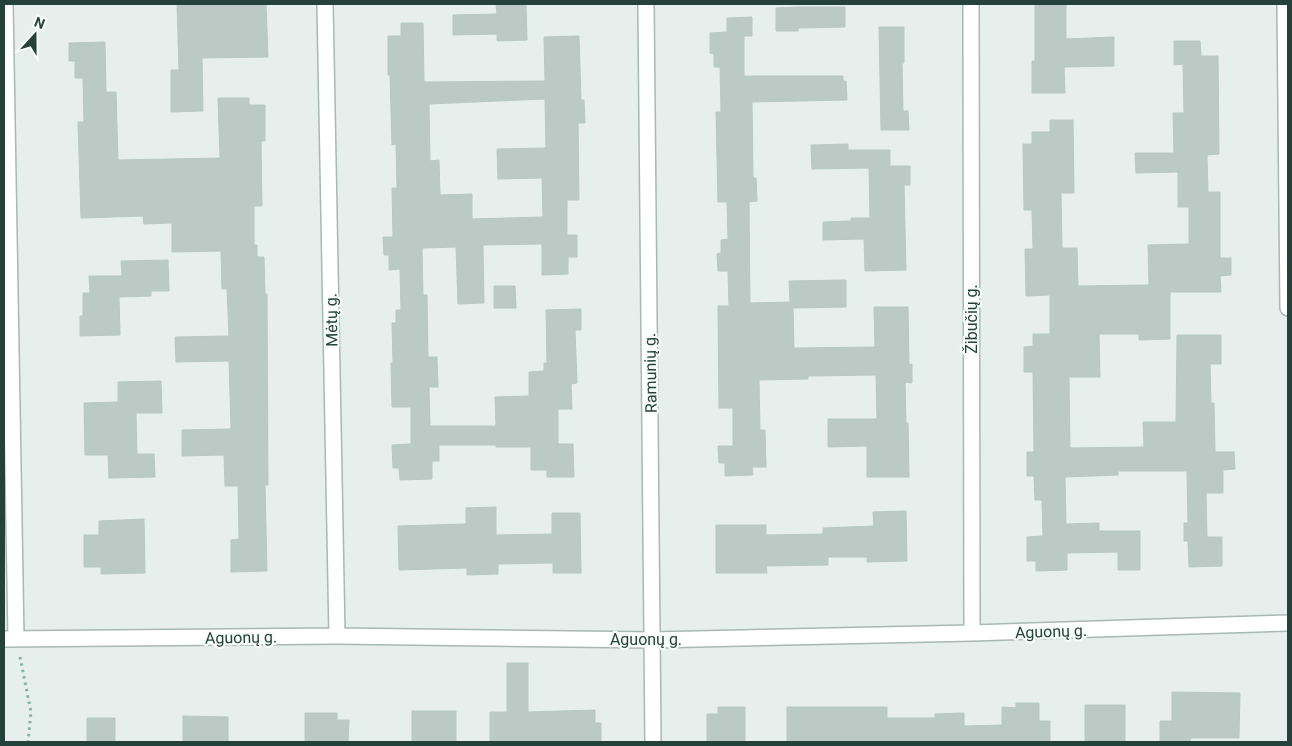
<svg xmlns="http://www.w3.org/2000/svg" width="1292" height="746" font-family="Roboto,sans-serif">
	<rect width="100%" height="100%" fill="#e6efeb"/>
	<!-- building -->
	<path fill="#bbcac4" stroke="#b8c9c2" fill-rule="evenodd" d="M177 4H266L268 57 202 58 203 111 171 112V70H179Z
		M496 4H526L527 40 497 41V34L453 35V15L497 14Z
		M1035 4H1066V39L1114 37V66L1064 67 1065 93H1032V61H1035Z
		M797 7H845V27L798 28V31H776V8Z
		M752 17V36H744V76H843V81H846L847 100 752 102 753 178H756L757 201 749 202 750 303 790 302 789 281 846 280V307L793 308 794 348 875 347 874 307H908L909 365 912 364V383L905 382 906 423H908L909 477H867V446L828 447V419H877L876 375 808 376V379L759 380 760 430H765L766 467H752L753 475 725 476V463H719L718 446H733V408H719L718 306H729L728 271H718L717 254 721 253V240L728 239 727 202H718L716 112H721L720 67H714V54L710 53V33L727 32V18Z
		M401 23H423L424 82 545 81 544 37 579 36 581 100H584L585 123H578L579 200H567V235H577V257H568V274L542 275V244L483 245 484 303 458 304 456 247 422 248 423 295H427L428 357H437L438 387H429L430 426H496L495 397 529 396V372L544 371V363H547L546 310 581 309V330H575L577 383 571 384 572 409H558V444H573L574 477H547V470H531V447H496V445H439V461H432V479L400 480 399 468H393L392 445 411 444V407H392L391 363H393L392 323H396V310H401L400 269 389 270V255H384L383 237H393L392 188H397L396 144 392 145 390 75H388V36H401ZM545 99 546 148 497 149 498 179 542 178 543 217 472 219V194L440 195 439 160 430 161 429 104Z
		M879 27H904V63H902L903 111H908L909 130H881Z
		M1174 41H1200L1201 56H1218L1219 154 1207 155 1208 192H1220V258H1231V275L1220 276 1221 292H1170V339L1139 340V334H1099L1100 377H1069L1070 448 1144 447 1143 422H1176L1177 335H1221V364H1210L1211 403H1214L1215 452H1234L1235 469 1223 470V493H1206L1207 537H1222V566L1189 567 1188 541H1184V523H1188L1187 471H1118V475L1065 477 1066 524 1099 523V531H1140V570H1118V552L1067 553V570L1036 571V561H1027V537L1043 536 1042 500H1035L1034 476H1027V452H1034L1033 372H1024V347L1033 346V334H1050V295L1026 296 1025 249H1033L1032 210H1024L1023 144H1032V132H1050V120H1073L1074 193H1061L1062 248H1077L1078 286 1149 285 1148 245 1189 244V207H1178V172L1136 173 1135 153H1174L1173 113H1184L1183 64 1174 65Z
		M105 42 106 92H116L118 160 220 158 218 98H249V105H265V141H261L262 206H254V245H257V257H264L265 294H267L268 485H265L267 571 231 572V540L239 539 238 486H225L224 455 182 456V430L231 429 229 361 176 362 175 337 229 336 227 289H222L221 251 172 252V223L144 224 143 216 81 218 78 122H84L83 78H75V61H69V43Z
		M848 144V150H890V166H910V185H904L906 270 865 271 864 239 823 240V222L851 221V218H870L869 168 812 169 811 145Z
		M168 260 169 291H151V296L119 297 120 335 80 336V316H83V293H90L89 276H122L121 261Z
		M494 286H515L516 308H494Z
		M161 381 162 413H136L137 454H154L155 477 109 478 108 455H85L84 403 118 402V382Z
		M496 507V535L552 534V513H580L581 573H553V563L498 564V574L467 575V568L399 570 398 526 466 524V508Z
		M906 511 907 561 867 562V557H828V565L766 566 767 573H716V525H766V535L823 534V528L874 526 873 512Z
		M144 519 145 573 101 574V567H84V535H99V521Z
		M507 663H528V712L595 710V723H601V742H490V712H507Z
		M1172 692 1240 693 1239 738H1191L1190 742H1160V721H1172Z
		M1016 703H1039V721H1050V742H787V707H887V718H935V714L964 713V726L1002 725V707L1016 708Z
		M1085 705H1125V741H1085Z
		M718 707H745V742H707V714H718Z
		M412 711H456V742H412Z
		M305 713H337V720H349L348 742H305Z
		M183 716 228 717V742H183Z
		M87 718H115V742H87Z"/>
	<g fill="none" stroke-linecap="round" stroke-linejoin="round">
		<!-- street casing -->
		<g stroke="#a8b8b2" stroke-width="18">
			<path id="street" d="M5 4 16 639
				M325 4 337 636
				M646 4 653 742
				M971 4 972 633
				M1285 4 1288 308
				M4 639 337 636 653 640 972 633 1288 623"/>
		</g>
		<!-- path -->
		<path stroke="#86b3a5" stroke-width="3" stroke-dasharray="2.5 4" stroke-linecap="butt" d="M20 657 31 712 28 742"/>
		<!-- street -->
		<use href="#street" stroke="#fff" stroke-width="15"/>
	</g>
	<g text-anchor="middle" stroke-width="4.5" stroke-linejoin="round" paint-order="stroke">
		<!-- street labels -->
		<g font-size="16" fill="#24423a" stroke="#f7fbf9">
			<text transform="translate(971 319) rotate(-90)" y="6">Žibučių g.</text>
			<text transform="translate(331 320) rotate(-91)" y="6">Mėtų g.</text>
			<text transform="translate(650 373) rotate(-91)" y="6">Ramunių g.</text>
			<text transform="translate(1051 631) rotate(-2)" y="6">Aguonų g.</text>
			<text transform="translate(241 637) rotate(-1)" y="6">Aguonų g.</text>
			<text x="646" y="645">Aguonų g.</text>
		</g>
	</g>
	<!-- border -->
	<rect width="1292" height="746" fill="none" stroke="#24423a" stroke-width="10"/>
	<!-- north arrow -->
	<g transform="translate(35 35) rotate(21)" stroke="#f7fbf9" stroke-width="4" paint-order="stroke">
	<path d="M0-4L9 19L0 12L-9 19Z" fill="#24423a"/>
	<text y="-8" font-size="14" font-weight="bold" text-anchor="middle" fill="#24423a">N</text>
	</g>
</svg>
